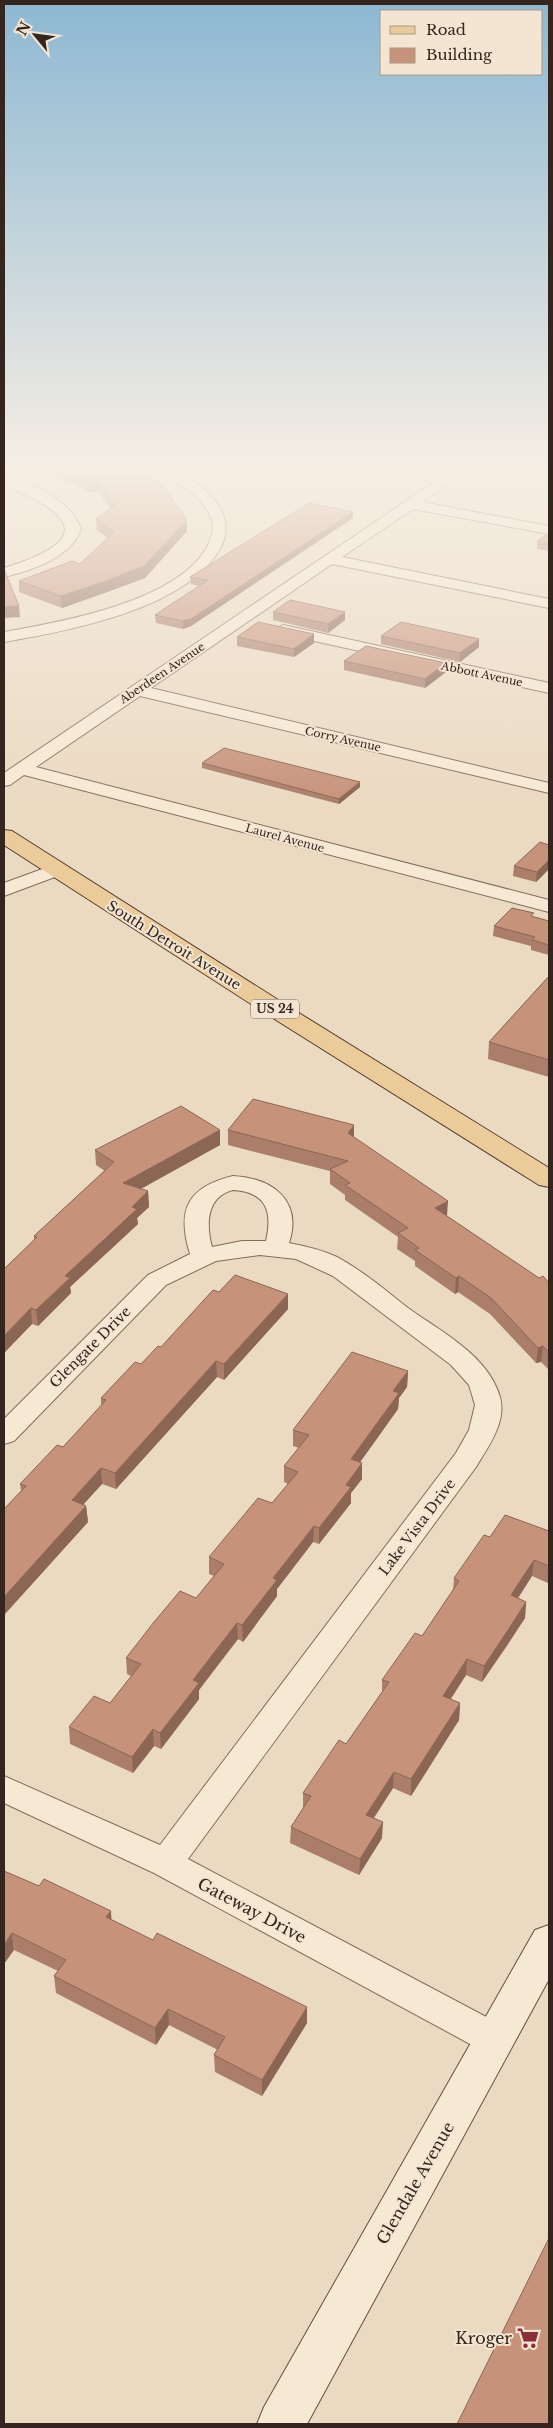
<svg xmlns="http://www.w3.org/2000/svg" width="553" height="2428" font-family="'Libre Baskerville',serif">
	<rect width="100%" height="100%" fill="#ebdac2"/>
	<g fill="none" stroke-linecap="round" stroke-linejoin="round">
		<!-- minor casing -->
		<g stroke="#836c5a" stroke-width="2">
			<path id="minor" d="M144 464C167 462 192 477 208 493 224 507 231 528 221 547 188 609 68 631 4 642V632C60 622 177 602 207 547 211 539 215 527 211 518 202 496 181 484 161 474 155 471 148 469 144 464Z
				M461 464H476L422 502 549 526V534L413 509 342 557 549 599V608L332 564 151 688 549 783V793L140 696 36 767 549 900V912L24 775 10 785 4 786V773Z
				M4 476C33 483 70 500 81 529 71 558 32 570 4 577V568C91 541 79 516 4 485Z
				M283 625 549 683V693L278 633 275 630Z
				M56 864 63 866 65 870 63 874 4 896V883Z
				M233 1176C272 1178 303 1200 289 1243 305 1246 322 1250 337 1257 363 1271 385 1290 408 1308 440 1331 488 1355 500 1397 507 1422 488 1447 476 1467L188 1859 509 2029 514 2040 509 2051 496 2056 483 2051 154 1873 4 1803V1776L160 1845 456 1453 469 1430 475 1405 469 1385 451 1365 333 1276 296 1259 260 1255 216 1261 166 1285 14 1441 4 1444V1419L148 1275 190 1254C176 1209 188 1187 233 1176ZM233 1190C266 1192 273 1211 266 1241H242L212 1247C206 1225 206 1197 233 1190Z"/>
		</g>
		<!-- secondary casing -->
		<g stroke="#654d3e" stroke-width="2">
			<path id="secondary" d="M549 1925V1979L307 2424H257L264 2407 535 1930Z"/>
		</g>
		<!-- primary casing -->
		<g stroke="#513b2e" stroke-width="2">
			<path id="primary" d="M4 830 12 831 294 1010 549 1168V1187L539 1185 276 1020 4 845Z"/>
		</g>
		<!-- minor -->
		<use href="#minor" fill="#f6e9d4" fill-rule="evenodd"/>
		<!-- secondary -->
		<use href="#secondary" fill="#f6e9d4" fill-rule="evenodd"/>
		<!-- primary -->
		<use href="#primary" fill="#eccb9b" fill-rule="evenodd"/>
	</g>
	<!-- wall -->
	<path fill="#ab7e69" d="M25 464H124L187 520V531L145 578 107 592 62 608 19 592V581L80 564 108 538 97 530 96 519 110 508 98 491 90 493 37 467Z
		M353 512V518L191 626 183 629 156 623 155 615 199 586 191 584 190 577Z
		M549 533V551L537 549V541Z
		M273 612 345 620 328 633 273 620Z
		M314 634V643L294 657 237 646V637Z
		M381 636 479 647 460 662 381 644Z
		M344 661 446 663V672L425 688 344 670Z
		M202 763 360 782V787L339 804 202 768Z
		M549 845V869L536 882 513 876 514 866Z
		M533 917 549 921V955L531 950V946L493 936 494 926Z
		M549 976V1077L488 1059 489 1042Z
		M220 1130V1145L141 1189 148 1191 149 1207 137 1218 138 1224 70 1287 71 1293 38 1326 32 1324 4 1353 34 1240V1236L105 1171 96 1165 95 1150Z
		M228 1130 354 1137 447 1216 539 1278 549 1283V1370L541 1362 536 1363 490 1314 458 1292 455 1294 415 1266V1261L397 1249 398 1237 345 1200V1195L330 1184V1171L228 1145Z
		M219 1292 288 1294V1309L224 1380 217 1377 116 1489 102 1484 83 1504 86 1506 88 1522 4 1615V1509L21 1491 20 1484 63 1447 101 1406V1398L161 1347Z
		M408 1371 407 1387 399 1398 398 1409 360 1462 362 1479 351 1493V1503L319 1544 313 1542 277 1589V1596L243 1642 238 1639 214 1670 199 1690V1699L161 1749 154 1746 133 1773 70 1744 69 1727 110 1703 131 1676 127 1674 126 1658 196 1598 214 1576 209 1574V1557L272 1503 288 1484 284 1482V1466L299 1448 293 1446V1430Z
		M549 1531V1581L548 1583 532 1576 518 1598 526 1602 525 1618 507 1646 482 1682 466 1675 450 1699 460 1703 459 1720 411 1796 393 1788 374 1818 382 1838 359 1875 290 1843 291 1827 303 1808V1793L346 1744 382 1692V1680L422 1636 453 1590 454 1578 490 1537Z
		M4 1871 39 1886 111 1911V1920L307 2023 262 2096 215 2072 214 2055 218 2050 169 2025 156 2045 56 1993 54 1976 58 1971 14 1950Z"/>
	<!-- shaded-wall -->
	<path fill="#8b6655" d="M97 480 98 491 90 493 89 482Z
		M353 512V518L191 626 183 629V621Z
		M187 520V531L145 578 107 592 62 608 61 596Z
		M19 606 20 617 4 618V607Z
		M345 612V620L328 633V624Z
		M314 634V643L294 657V649Z
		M479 639V647L460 662V653Z
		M446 663V672L425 688V679Z
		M360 782V787L339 804V799Z
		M549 860V869L536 882 537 872Z
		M354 1125V1140L348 1133Z
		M220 1130V1145L124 1198 123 1183Z
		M148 1191 149 1207 137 1218 138 1224 70 1287 71 1293 38 1326 36 1310 65 1276Z
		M448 1201 447 1216 435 1208Z
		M459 1276 458 1292 455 1294 456 1278Z
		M288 1294V1309L224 1380V1364Z
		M31 1308 32 1324 4 1353V1336Z
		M543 1346 541 1362 536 1363 538 1348Z
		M216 1361 217 1377 116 1489 115 1473Z
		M408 1371 407 1387 399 1398 398 1409 351 1475V1459L393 1391Z
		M362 1463V1479L351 1493V1503L319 1544V1528L346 1485Z
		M101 1468 102 1484 73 1516 72 1500Z
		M86 1506 88 1522 4 1615V1597Z
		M314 1526 313 1542 277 1589V1596L243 1642 242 1625 273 1578Z
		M534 1560 532 1576 509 1612 511 1595Z
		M526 1602 525 1618 482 1682 484 1666Z
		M237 1623 238 1639 199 1690V1699L161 1749 160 1733 193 1680Z
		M467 1659 466 1675 442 1713 443 1696Z
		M460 1703 459 1720 411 1796V1779Z
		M153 1729 154 1746 133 1773 132 1757Z
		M394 1772 393 1788 365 1831 366 1815Z
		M383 1822 382 1838 359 1875 360 1859Z
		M111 1911 112 1928 106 1917Z
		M12 1933 14 1950 4 1964V1945Z
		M307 2007V2023L262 2096V2080Z
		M168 2009 169 2025 156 2045 155 2028Z"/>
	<!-- building -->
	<path fill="#c7927a" stroke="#8b6655" d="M51 464H124L158 480 187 520 144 566 106 581 61 596 19 581 72 561 80 564 114 532 96 519 115 505 97 480 89 482Z
		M309 503 353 512 191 619 183 621 155 615 208 580 190 577Z
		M549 533V543L537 541Z
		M4 569 19 606 4 607Z
		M290 600 345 612 328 624 273 612Z
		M258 622 314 634 294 649 237 637Z
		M401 622 479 639 460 653 381 636Z
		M366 646 446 663 425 679 344 661Z
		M224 748 360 782 339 799 202 763Z
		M540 842 549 845V860L537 872 514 866Z
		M512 908 534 913 531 916 549 921V945L532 940 535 937 494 926Z
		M549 976V1060L489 1042Z
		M253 1099 354 1125 348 1133 448 1201 435 1208 539 1278 543 1276 549 1283V1352L543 1346 538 1348 491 1298 459 1276 456 1278 415 1250 419 1248 398 1233 408 1228 345 1185 350 1183 330 1169 348 1161 228 1130Z
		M181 1106 220 1130 123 1183 148 1191 132 1207 137 1209 65 1276 70 1278 36 1310 31 1308 4 1336V1269L37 1237 34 1236 114 1162 95 1150Z
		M235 1275 288 1294 224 1364 216 1361 115 1473 101 1468 72 1500 86 1506 4 1597V1509L26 1486 20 1484 57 1445 63 1447 106 1400 101 1398 135 1362 141 1364 158 1346 161 1347 213 1290 219 1292Z
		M352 1352 408 1371 393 1391 399 1393 351 1459 362 1463 346 1485 351 1487 319 1528 314 1526 273 1578 277 1580 242 1625 237 1623 213 1654 193 1680 199 1683 160 1733 153 1729 132 1757 69 1727 94 1696 110 1703 141 1664 126 1658 154 1622 180 1591 196 1598 224 1564 209 1557 258 1498 272 1503 298 1472 284 1466 309 1435 293 1430Z
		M505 1515 549 1531V1566L534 1560 511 1595 526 1602 508 1630 484 1666 467 1659 443 1696 460 1703 411 1779 394 1772 366 1815 383 1822 360 1859 291 1827 311 1796 303 1793 339 1740 346 1744 389 1682 382 1680 415 1633 422 1636 459 1581 454 1578 484 1535 490 1537Z
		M4 1871 39 1886 44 1879 111 1911 106 1917 153 1940 157 1933 307 2007 262 2080 214 2055 225 2037 168 2009 155 2028 54 1976 66 1960 12 1933 4 1945Z
		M549 2238V2424H457Z"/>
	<!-- sky -->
	<linearGradient id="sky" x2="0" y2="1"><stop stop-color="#8db8d3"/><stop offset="0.58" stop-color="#f6eee4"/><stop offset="1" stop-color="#f6eee4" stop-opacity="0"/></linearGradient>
	<rect width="553" height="804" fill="url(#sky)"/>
	<!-- icons -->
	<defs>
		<g id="supermarket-bare" transform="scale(1.725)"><path d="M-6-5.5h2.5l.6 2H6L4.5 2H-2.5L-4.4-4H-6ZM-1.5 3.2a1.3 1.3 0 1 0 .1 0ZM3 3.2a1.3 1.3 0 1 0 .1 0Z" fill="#8e2e39" stroke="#f3e5d1" stroke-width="2.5" paint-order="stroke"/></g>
	</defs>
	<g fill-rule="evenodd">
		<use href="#supermarket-bare" x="528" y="2338"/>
	</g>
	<g text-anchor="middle" stroke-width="4" stroke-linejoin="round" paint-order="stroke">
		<!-- far-street labels -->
		<g font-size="11" fill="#34261e" stroke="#f3e5d1">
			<text transform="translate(162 673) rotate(-34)" y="4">Aberdeen Avenue</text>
			<text transform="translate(482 674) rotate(12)" y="4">Abbott Avenue</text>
			<text transform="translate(343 739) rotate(13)" y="4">Corry Avenue</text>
			<text transform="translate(285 838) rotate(15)" y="4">Laurel Avenue</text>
		</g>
		<!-- shield labels -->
		<rect fill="#f3e5d1" stroke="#6d5f54" stroke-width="1" x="251" y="999.5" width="48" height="19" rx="4"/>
		<g font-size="12" font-weight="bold" fill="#34261e">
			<text x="275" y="1013">US 24</text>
		</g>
		<!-- street labels -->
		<g font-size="14" fill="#34261e" stroke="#f3e5d1">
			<text transform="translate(174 945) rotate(32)" y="5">South Detroit Avenue</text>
			<text transform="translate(90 1347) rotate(-45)" y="5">Glengate Drive</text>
			<text transform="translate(417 1527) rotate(-53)" y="5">Lake Vista Drive</text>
		</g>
		<!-- near-street labels -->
		<g font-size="16" fill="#34261e" stroke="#f3e5d1">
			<text transform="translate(252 1910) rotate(28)" y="6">Gateway Drive</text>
			<text transform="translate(415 2183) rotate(-60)" y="6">Glendale Avenue</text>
		</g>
		<!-- near-poi labels -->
		<g font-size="16" fill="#34261e" stroke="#f3e5d1" text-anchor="end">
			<text x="512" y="2344">Kroger</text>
		</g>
	</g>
	<!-- border -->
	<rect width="553" height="2428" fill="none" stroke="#34261e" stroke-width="10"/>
	<!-- legend -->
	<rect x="380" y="10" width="162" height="65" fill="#f3e5d1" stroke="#a79989"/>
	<rect x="390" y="26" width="25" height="8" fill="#eccb9b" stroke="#a79989"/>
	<text x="426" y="35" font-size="15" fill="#34261e">Road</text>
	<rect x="390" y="48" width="25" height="15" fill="#c7927a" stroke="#a79989"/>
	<text x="426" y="60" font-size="15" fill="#34261e">Building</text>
	<!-- north arrow -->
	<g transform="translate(35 35) rotate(299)" stroke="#f3e5d1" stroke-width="4" paint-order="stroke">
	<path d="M0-4L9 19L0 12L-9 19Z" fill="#34261e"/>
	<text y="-8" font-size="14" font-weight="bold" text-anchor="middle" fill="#34261e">N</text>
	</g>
</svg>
